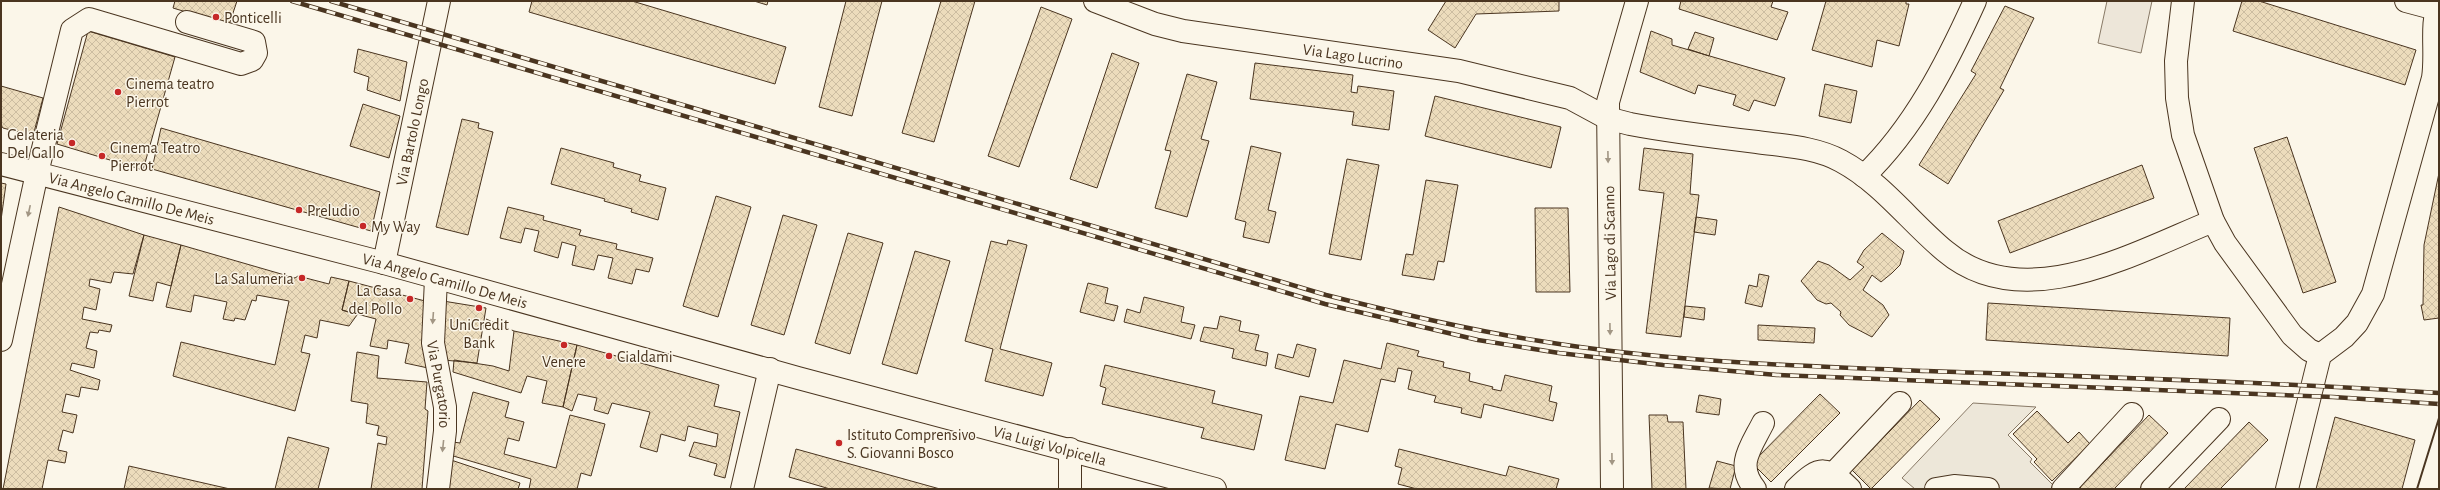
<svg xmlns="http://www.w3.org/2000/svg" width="2440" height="490" font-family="'Alegreya Sans',sans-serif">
	<defs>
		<pattern id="building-cross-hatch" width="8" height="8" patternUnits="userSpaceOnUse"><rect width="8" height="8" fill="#ecdcbc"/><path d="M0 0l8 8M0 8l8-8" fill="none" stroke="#ccbda1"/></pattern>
	</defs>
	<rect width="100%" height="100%" fill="#fbf6e9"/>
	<!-- green -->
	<path fill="#ede6d9" stroke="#887966" d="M2107 1H2152L2141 53 2098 43Z"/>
	<!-- parking -->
	<path fill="#ede7d9" stroke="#887966" d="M1973 403 2036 407 2008 435 2032 459 2030 462 2057 489H1915L1902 478Z"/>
	<!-- building -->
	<path fill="url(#building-cross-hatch)" stroke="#4a3520" d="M175 1H237L229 25 173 8Z
		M532 1H632L786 47 775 84 529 12Z
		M754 1H768L767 5Z
		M846 1H882L852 116 819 107Z
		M941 1H975L934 142 902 133Z
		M1446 1H1559V11L1476 14 1455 48 1428 30Z
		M1681 1H1773L1771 7 1788 12 1777 40 1679 9Z
		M1826 1H1906V4H1909L1899 46 1877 40 1872 67 1812 50Z
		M2242 1H2259L2416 50 2405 85 2233 31Z
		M2005 6 2034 18 2000 88 2004 90 1948 184 1919 165 1976 74 1971 71Z
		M1041 7 1072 19 1019 167 988 156Z
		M88 31 175 57 143 170 57 144Z
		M1651 31 1672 39V45L1785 78 1775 106 1754 100 1749 111 1733 105 1736 95 1698 85 1695 94 1640 72Z
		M1695 32 1714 38 1709 56 1688 49Z
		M358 49 407 62 400 101 367 90 369 77 354 72Z
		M1112 53 1139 63 1097 188 1070 179Z
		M1255 63 1353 75 1351 92 1357 93 1358 86 1394 91 1389 130 1352 125 1354 112 1250 99Z
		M1187 74 1217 82 1201 139 1209 141 1187 217 1155 208 1171 151 1165 150Z
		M1825 84 1857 91 1851 123 1819 116Z
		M1 86 43 98 33 136 3 128 1 125Z
		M1435 96 1561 127 1551 168 1425 136Z
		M363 104 400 116 389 158 350 146Z
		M462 119 479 123 478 128 493 132 468 235 436 227Z
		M161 128 380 192 371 231 152 169Z
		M2287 137 2336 282 2303 293 2254 148Z
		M1251 146 1281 153 1268 210 1276 212 1269 243 1243 237 1246 222 1235 219Z
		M561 148 614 163 613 167 641 175 639 181 666 188 658 220 631 212 632 209 604 201 605 199 551 184Z
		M1644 148 1693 154 1690 194 1699 195 1681 337 1646 333 1664 193 1639 190Z
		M1347 159 1379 165 1361 260 1329 254Z
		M2142 165 2154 198 2010 253 1998 221Z
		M2439 173V318L2424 320 2421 305H2423L2424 245Z
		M1426 180 1458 185 1444 262 1438 261 1434 280 1402 275 1406 254 1413 255Z
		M1 183 6 184 1 220Z
		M716 196 751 207 718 317 683 306Z
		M59 207 144 235 133 274 114 272 111 283 90 279 89 286 100 289 96 310 84 307 82 319 112 325 110 332 99 330 98 333 90 332 86 348 97 351 94 368 72 363 70 370 100 380 98 390 81 387 79 397 66 394 62 412 77 415 73 433 63 430 58 450 67 452 65 463 48 460 42 489H3Z
		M508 207 544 216 543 220 581 230 579 235 617 244 616 249 653 258 649 272 636 269 632 284 608 278 613 258 598 255 594 270 572 265 576 246 562 242 558 258 534 251 539 231 525 228 521 243 500 238Z
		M1535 208H1568L1570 292H1536Z
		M783 215 817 225 784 335 751 325Z
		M1696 217 1717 220 1715 235 1694 232Z
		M848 233 883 243 850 354 815 343Z
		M1882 233 1904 251 1900 265 1892 273 1881 282 1872 275 1863 290 1883 305 1889 315 1872 337 1849 325 1840 315 1841 312 1831 303 1826 304 1817 300 1801 281 1818 261 1829 265 1850 280 1864 267 1857 262 1864 250Z
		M144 235 181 245 171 286 157 282 153 301 129 296Z
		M1008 240 1027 245 1000 349 1052 363 1043 396 985 381 993 349 965 341 991 241 1007 245Z
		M181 245 295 278 298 276 329 284 331 277 349 281 342 310 357 315 349 326 320 320 317 338 305 335 301 352 310 354 295 411 173 376 181 342 275 365 289 301 257 295 256 301 252 300 245 320 235 318 234 321 223 319 227 302 194 295 191 312 166 307Z
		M915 251 950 261 917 374 882 364Z
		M1759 274 1769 276 1762 307 1745 303 1749 285 1757 287Z
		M349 281 425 301 428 368 405 363 409 344 388 340 387 349 370 346 376 319 342 310Z
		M1088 283 1108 288 1105 303 1118 306 1114 321 1080 312Z
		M1144 297 1184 307 1181 322 1195 325 1191 339 1124 322 1127 309 1140 313Z
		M443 301 486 308 477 363 443 360Z
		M1988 303 2230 318 2228 356 1986 340Z
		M1685 306 1705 308 1704 320 1684 317Z
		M1220 316 1241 321 1239 331 1259 335 1255 350 1268 353 1266 366 1232 358 1234 349 1200 341 1204 327 1217 329Z
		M1758 325 1815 328 1814 343 1758 340Z
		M514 331 577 345 563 407 542 403 547 381 527 376 521 393 453 372 454 360 493 366 509 371Z
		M1387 343 1419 351 1417 356 1444 362 1443 367 1470 373 1469 381 1493 387 1492 389 1501 391 1505 375 1552 386 1549 401 1557 403 1553 421 1484 404 1481 418 1461 413 1462 408 1434 402 1436 396 1408 389 1412 371 1398 368 1395 382 1381 379 1368 432 1336 424 1325 469 1285 460 1300 396 1333 403 1344 360 1381 369Z
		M1297 344 1316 349 1309 377 1275 368 1278 354 1293 358Z
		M577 345 719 385 714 406 740 412 725 478 714 475 717 464 689 456 694 442 716 447 718 434 688 426 685 441 661 434 657 452 640 447 650 412 612 403 608 414 594 410 597 398 578 394 572 411 563 407Z
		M357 352 379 356 377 378 427 382 425 409 428 411 422 489H371L378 443 386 445 387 437 377 435 379 426 366 423 368 404 351 401Z
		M1105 365 1215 391 1212 403 1262 415 1254 450 1201 438 1204 428 1102 404 1106 388 1100 386Z
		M473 392 509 402 505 417 524 422 519 441 508 438 504 454 556 468 570 415 605 424 591 476 581 473 577 489H529L531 479 450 455 453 442 460 443Z
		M1820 394 1840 413 1771 482 1752 463Z
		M1699 395 1721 399 1719 415 1696 412Z
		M1920 400 1940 419 1871 489 1852 470Z
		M2037 411 2068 443 2079 432 2090 444 2052 481 2034 462 2037 459 2013 434Z
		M1649 415H1667L1668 422H1683L1686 489H1652Z
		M2149 415 2168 433 2114 489H2082L2080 487Z
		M2335 417 2415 440 2402 489H2316Z
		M2249 422 2268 440 2220 489H2184Z
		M288 437 329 448 318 489H275Z
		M796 449 940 489H830L789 477Z
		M1399 449 1506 476 1509 466 1559 479 1556 489H1417L1398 484 1402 468 1395 466Z
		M451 460 520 483 518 489H446Z
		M1717 461 1736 466 1730 489 1709 488Z
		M129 466 230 489H124Z"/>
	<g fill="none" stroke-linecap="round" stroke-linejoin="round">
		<!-- minor casing -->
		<g stroke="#4a3520" stroke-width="24">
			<g id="minor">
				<path id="s1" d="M1095 1 1155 24 1183 31 1459 71 1570 98 1607 118 1630 124C1672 132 1714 137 1757 142 1785 146 1815 147 1841 161 1882 183 1910 222 1945 251 2023 317 2134 253 2213 221"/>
				<path d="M2183 1 2176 61 2177 98 2183 135 2213 221 2225 243 2292 335 2309 350 2320 355"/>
				<path d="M2406 1 2436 9"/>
				<path id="s2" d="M1 164 384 263 798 378 1215 489"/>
				<path d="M1864 176C1914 128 1947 63 1975 1"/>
				<path id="s3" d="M384 263 439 1"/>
				<path id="s4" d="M436 279 433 343 445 407V431L438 489"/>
				<path d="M1 340 37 173 72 30 89 19 241 64 252 60 256 53 254 42 187 22"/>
				<path d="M1070 449V489"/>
				<path d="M742 489 770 369"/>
				<path d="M1612 489 1608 102 1637 1"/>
				<path d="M1755 489C1735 465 1751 447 1763 423"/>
				<path d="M1796 489C1820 465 1827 466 1850 489"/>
				<path d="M1819 489 1900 403"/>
				<path d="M1936 489 1954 486 1988 489"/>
				<path d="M2063 489 2132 414"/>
				<path d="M2152 489 2219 419"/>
				<path d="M2287 489 2320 355 2344 337 2357 323 2373 294 2433 78C2437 52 2430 26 2439 1"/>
			</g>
		</g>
		<!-- minor -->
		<use href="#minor" stroke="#fbf6e9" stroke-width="22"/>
		<!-- rail casing -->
		<g stroke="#4a3520" stroke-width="4.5">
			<path id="rail" d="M292 1 1325 304 1478 340 1559 353 1663 365 1777 375 2333 397 2439 404
				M331 1 1326 295C1397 313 1468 330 1540 341 1668 362 1798 366 1927 371 2098 377 2269 382 2439 393"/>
		</g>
		<!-- rail -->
		<use href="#rail" stroke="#fbf6e9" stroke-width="3" stroke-dasharray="9" stroke-linecap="butt"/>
		<!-- fence -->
		<path stroke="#4a3520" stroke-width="1" stroke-dasharray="5 2" stroke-linecap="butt" d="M486 319 514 331"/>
		<!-- wall -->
		<path stroke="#4a3520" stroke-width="2" d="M2417 489 2439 418"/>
	</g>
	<!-- one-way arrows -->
	<defs><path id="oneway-solid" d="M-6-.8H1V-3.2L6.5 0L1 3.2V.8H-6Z"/></defs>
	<g fill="#a29684">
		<use href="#oneway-solid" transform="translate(1608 157) rotate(89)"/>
		<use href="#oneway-solid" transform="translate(29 211) rotate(102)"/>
		<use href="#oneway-solid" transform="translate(433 318) rotate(94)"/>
		<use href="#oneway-solid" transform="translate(1610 329) rotate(89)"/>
		<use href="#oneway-solid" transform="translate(443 446) rotate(96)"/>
		<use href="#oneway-solid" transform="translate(1612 459) rotate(89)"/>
	</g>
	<!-- markers -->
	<g fill="#c62828" stroke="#fbf6e9" stroke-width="1.5">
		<circle cx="216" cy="17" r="4"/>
		<circle cx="118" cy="92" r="4"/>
		<circle cx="72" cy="143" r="4"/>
		<circle cx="102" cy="156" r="4"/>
		<circle cx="299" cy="210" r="4"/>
		<circle cx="363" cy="226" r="4"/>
		<circle cx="302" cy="278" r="4"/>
		<circle cx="410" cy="299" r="4"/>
		<circle cx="479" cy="308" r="4"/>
		<circle cx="564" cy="345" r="4"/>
		<circle cx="609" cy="356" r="4"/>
		<circle cx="839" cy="443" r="4"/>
	</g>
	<g text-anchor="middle" stroke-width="3" stroke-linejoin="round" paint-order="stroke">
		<!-- poi labels -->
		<g font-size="16" fill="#4a3520" stroke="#fbf6e9" text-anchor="start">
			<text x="224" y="23">Ponticelli</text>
			<text x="126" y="89">Cinema teatro<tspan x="126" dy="18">Pierrot</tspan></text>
			<text x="64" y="140" text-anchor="end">Gelateria<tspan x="64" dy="18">Del Gallo</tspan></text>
			<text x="110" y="153">Cinema Teatro<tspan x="110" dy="18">Pierrot</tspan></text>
			<text x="307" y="216">Preludio</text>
			<text x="371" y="232">My Way</text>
			<text x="294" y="284" text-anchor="end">La Salumeria</text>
			<text x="402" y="296" text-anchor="end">La Casa<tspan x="402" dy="18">del Pollo</tspan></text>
			<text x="479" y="330" text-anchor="middle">UniCredit<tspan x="479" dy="18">Bank</tspan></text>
			<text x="617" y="362">Cialdami</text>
			<text x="564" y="367" text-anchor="middle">Venere</text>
			<text x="847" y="440">Istituto Comprensivo<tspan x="847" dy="18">S. Giovanni Bosco</tspan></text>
		</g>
		<!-- street labels -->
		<g font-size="16" fill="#4a3520" stroke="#fbf6e9">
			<text dy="6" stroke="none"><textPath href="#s1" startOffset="265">Via Lago Lucrino</textPath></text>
			<text dy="6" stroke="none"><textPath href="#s3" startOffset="134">Via Bartolo Longo</textPath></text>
			<text dy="6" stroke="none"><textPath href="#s2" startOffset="135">Via Angelo Camillo De Meis</textPath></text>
			<text transform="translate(1609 243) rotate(-91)" y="6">Via Lago di Scanno</text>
			<text dy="6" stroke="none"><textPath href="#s2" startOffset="459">Via Angelo Camillo De Meis</textPath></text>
			<text dy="6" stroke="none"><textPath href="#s4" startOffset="106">Via Purgatorio</textPath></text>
			<text dy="6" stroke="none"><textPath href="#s2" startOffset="1086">Via Luigi Volpicella</textPath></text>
		</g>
	</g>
	<!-- border -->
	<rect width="2440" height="490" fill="none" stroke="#4a3520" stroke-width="4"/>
</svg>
